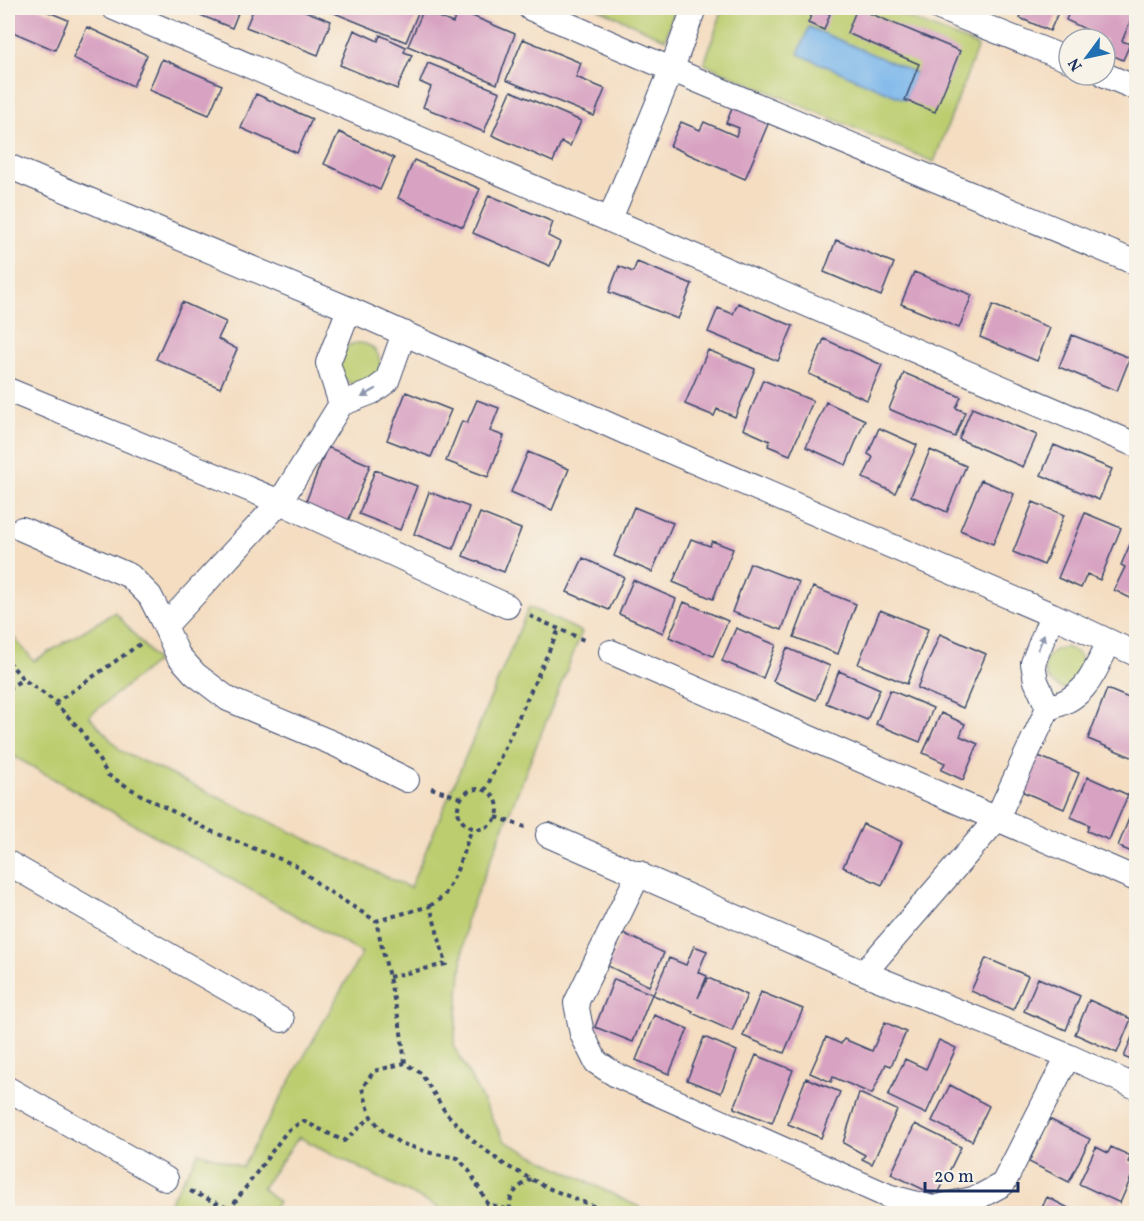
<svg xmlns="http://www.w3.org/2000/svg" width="1144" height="1221" font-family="Vollkorn,serif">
	<rect width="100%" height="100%" fill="#f7f3e8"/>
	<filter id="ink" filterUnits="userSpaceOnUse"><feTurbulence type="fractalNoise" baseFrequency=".0167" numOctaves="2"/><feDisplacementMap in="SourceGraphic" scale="12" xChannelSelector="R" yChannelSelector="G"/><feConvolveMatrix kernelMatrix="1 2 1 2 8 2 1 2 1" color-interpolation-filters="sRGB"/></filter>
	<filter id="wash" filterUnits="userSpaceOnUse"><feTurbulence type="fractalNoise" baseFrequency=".008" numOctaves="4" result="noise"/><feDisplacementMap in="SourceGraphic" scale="24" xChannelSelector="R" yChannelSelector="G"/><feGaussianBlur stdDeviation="1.35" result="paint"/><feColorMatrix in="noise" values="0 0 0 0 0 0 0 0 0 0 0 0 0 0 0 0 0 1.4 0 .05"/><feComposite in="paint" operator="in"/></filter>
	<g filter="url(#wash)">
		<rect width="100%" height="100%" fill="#f4ddc1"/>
		<!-- green -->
		<path fill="#bccd70" stroke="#6c7e67" stroke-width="1.5" d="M597 8H676L665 39Z
			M723 8H884L978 46 934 162 704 64Z
			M338 364a21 21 0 1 1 42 0a21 21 0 1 1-42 0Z
			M529 607 582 632 466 921 454 1046 504 1141 651 1213H449L299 1137 262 1188 278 1202 271 1213 173 1214 165 1210 199 1152 242 1167 362 953 8 753V631L34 661 115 612 157 661 89 716 121 751 410 888Z
			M1065 647C1078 651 1084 658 1084 671L1066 689C1038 684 1037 651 1065 647Z"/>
		<!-- water -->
		<path fill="#78b5eb" stroke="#4a72a4" stroke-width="1.5" d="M809 27 916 73 905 100 798 54Z"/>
		<g id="blocks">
			<!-- building -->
			<path fill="#d8a3c2" d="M8 8H39L68 20 55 50 8 30Z
				M183 8H240L232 28Z
				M254 8H297L331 21 318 55 246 27Z
				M322 8H420L406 42Z
				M814 8 830 14 824 30 808 23Z
				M857 8 960 51 935 112 905 100 919 64 847 33Z
				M1024 8H1060L1050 31 1020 18Z
				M1071 8H1136V19L1132 17 1122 41 1130 44 1123 60 1105 52V39H1096L1098 35 1066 20Z
				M458 10 515 34 497 84 408 46 423 11 453 23Z
				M87 27 147 55 133 86 73 58Z
				M354 30 378 41 380 35 406 47 404 52 412 55 397 89 340 65Z
				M523 39 581 63 576 77 605 89 594 116 506 80Z
				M162 59 222 85 209 115 149 90Z
				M428 63 500 92 484 132 423 107 431 87 420 82Z
				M511 91 581 121 570 146 561 142 553 162 492 135Z
				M256 94 312 119 297 153 241 128Z
				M735 102 771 117 745 179 670 146 681 122 700 130 704 122 736 136 739 128 726 123Z
				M339 132 394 158 380 190 324 164Z
				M414 160 480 189 463 227 398 198Z
				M489 195 553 222 548 236 560 242 550 266 473 233Z
				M836 240 894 263 881 296 824 272Z
				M637 262 692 284 678 319 609 292 619 266 633 272Z
				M914 272 972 295 959 328 901 304Z
				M182 302 226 322 218 339 237 349 220 388 156 359Z
				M738 303 793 326 778 361 708 332 718 308 733 314Z
				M993 305 1050 328 1037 361 980 337Z
				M1072 335 1130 358 1117 391 1059 367Z
				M824 339 882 365 867 400 809 374Z
				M708 350 755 369 735 417 717 409 714 416 685 404Z
				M904 373 961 397 956 408 965 412 955 437 889 409Z
				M763 380 813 401 790 455 768 446 770 441 743 429Z
				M406 392 451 410 431 457 387 440Z
				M477 400 499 408 490 431 504 436 488 477 446 461 462 421 467 423Z
				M826 402 865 420 846 465 806 447Z
				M972 408 1037 435 1023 467 959 439Z
				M879 428 917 445 895 493 863 478 873 457 868 454Z
				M1054 445 1112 469 1099 500 1041 475Z
				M327 447 370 465 345 529 302 512Z
				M930 450 966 466 947 512 911 496Z
				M528 452 569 469 552 510 511 492Z
				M375 470 417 486 400 530 359 514Z
				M981 480 1014 494 993 544 960 530Z
				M429 492 469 507 453 549 414 534Z
				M1033 502 1064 515 1044 565 1013 552Z
				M634 507 673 523 652 572 614 556Z
				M480 513 521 529 504 572 463 556Z
				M1085 513 1121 528 1100 580 1087 574 1081 588 1058 578Z
				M691 539 710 546 712 541 733 549 713 599 673 582Z
				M1131 542 1136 545V601L1114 590 1125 567 1121 565Z
				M583 558 624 577 609 610 567 592Z
				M750 563 799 582 782 630 732 612Z
				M633 580 676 599 663 633 619 614Z
				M813 587 856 604 838 654 794 637Z
				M684 602 728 621 713 656 669 637Z
				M880 610 928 629 907 684 858 664Z
				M736 628 776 645 763 678 722 661Z
				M940 634 986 654 963 708 917 688Z
				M787 648 830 666 816 700 773 681Z
				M839 671 880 689 867 720 826 703Z
				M1107 689 1136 701V752L1134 758 1088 739Z
				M890 690 933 708 920 742 876 724Z
				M941 713 965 724 960 736 978 744 963 780 941 770 945 763 923 753Z
				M1036 755 1079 773 1064 809 1021 791Z
				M1088 777 1128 795 1109 840 1087 831 1089 825 1071 817Z
				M1136 801V854L1118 846Z
				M863 824 902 842 882 885 843 867Z
				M623 933 664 953 649 986 608 966Z
				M694 946 707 951 698 972 707 976 698 998 708 978 747 995 732 1031 692 1013 693 1011 653 995 669 958 686 965Z
				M986 958 1028 976 1013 1010 971 991Z
				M1038 978 1080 996 1066 1030 1024 1011Z
				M614 979 652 994 633 1042 595 1027Z
				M761 992 803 1009 784 1053 743 1036Z
				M1089 1000 1131 1019 1117 1053 1075 1034Z
				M654 1015 688 1029 669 1074 636 1060Z
				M885 1022 906 1032 891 1066 886 1064 872 1094 833 1077 831 1082 810 1073 826 1037 841 1044 844 1039 872 1051Z
				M1136 1027V1062L1124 1057Z
				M704 1037 737 1051 721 1093 687 1080Z
				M939 1040 956 1048 926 1114 888 1096 905 1059 926 1069Z
				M756 1055 793 1070 772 1123 734 1108Z
				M806 1078 840 1092 821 1138 788 1124Z
				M950 1085 989 1106 972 1141 932 1121Z
				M859 1093 897 1110 872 1164 862 1159 865 1155 843 1143Z
				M1049 1119 1090 1139 1069 1182 1029 1162Z
				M915 1124 961 1147 937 1196 891 1174Z
				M1096 1147 1108 1153 1111 1147 1131 1156 1128 1162 1136 1166 1120 1203 1079 1184Z
				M1047 1197 1080 1214H1039Z"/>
		</g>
	</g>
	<g filter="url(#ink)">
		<use href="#blocks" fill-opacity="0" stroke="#3c496d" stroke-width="1.5"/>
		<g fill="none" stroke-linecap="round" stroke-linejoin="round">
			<!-- street casing -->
			<g stroke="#3c496d" stroke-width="26">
				<path id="street" d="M114 8 1136 445
					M530 8C730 97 934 178 1136 263
					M939 8 1069 60
					M1105 75 1136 88
					M8 166 349 309 623 431 1052 615 1136 654
					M610 219 671 71 694 8
					M404 333 387 381 372 392 341 404 280 502 165 626 178 655 195 674 228 699 337 745 407 780
					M8 390 280 502 507 606
					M341 404 328 363 349 309
					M22 529 130 576 150 596 165 626
					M611 652 1136 879
					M1048 708 1036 681 1033 663 1052 615
					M548 835 864 973 1068 1056 1136 1087
					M8 863 282 1020
					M639 873 576 1003 582 1034 596 1062 616 1075 888 1196 933 1208 977 1198 1003 1184 1068 1056
					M864 973 996 820 1048 708C1087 698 1093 674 1109 642
					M8 1089 166 1179"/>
			</g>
			<!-- path -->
			<path stroke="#3c496d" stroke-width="4" stroke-dasharray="4.5 4.5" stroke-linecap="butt" d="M530 616 586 641
				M8 661 23 679 50 698 81 730 108 775 141 795 213 832 295 865 322 887 376 921
				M8 689 23 679
				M55 703 143 642
				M431 788 461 798
				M458 809a20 20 0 1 1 40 0a20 20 0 1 1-40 0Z
				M485 791 559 629
				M496 817 525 827
				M430 906 444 896 456 873 471 831
				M389 977 446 964 430 906 376 921 400 1025 405 1063
				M190 1191 230 1209
				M510 1210C508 1194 518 1187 531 1179
				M240 1214 230 1209 287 1131 303 1121 344 1141 371 1117
				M512 1214 510 1210 488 1204 470 1172 458 1158 431 1153 400 1143 384 1132 371 1117 362 1088 374 1071 405 1063 421 1073 446 1113 472 1140 505 1165 548 1188 613 1214"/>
			<!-- street -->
			<use href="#street" stroke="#fff" stroke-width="24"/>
		</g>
		<!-- one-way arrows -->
		<defs><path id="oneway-solid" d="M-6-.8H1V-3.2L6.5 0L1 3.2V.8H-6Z" transform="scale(1.5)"/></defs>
		<g fill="#8d97ae">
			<use href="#oneway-solid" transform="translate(369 393) rotate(150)"/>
			<use href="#oneway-solid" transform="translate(1041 642) rotate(-68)"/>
		</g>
	</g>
	<!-- margin -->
	<rect width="1144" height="1221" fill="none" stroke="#f7f3e8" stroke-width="30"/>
	<!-- north arrow -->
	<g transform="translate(1087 57) rotate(237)"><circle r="28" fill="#f7f3e8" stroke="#9fa5b1" stroke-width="1.5"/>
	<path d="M0-4.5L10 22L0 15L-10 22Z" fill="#1f6fb2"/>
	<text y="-9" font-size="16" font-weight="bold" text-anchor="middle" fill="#1b2f5e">N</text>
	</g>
	<!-- scale -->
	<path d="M925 1182v9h93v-9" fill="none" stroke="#1b2f5e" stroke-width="3"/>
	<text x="934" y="1182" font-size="18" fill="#1b2f5e" stroke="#f7f3e8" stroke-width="4.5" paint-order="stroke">20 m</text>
</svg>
